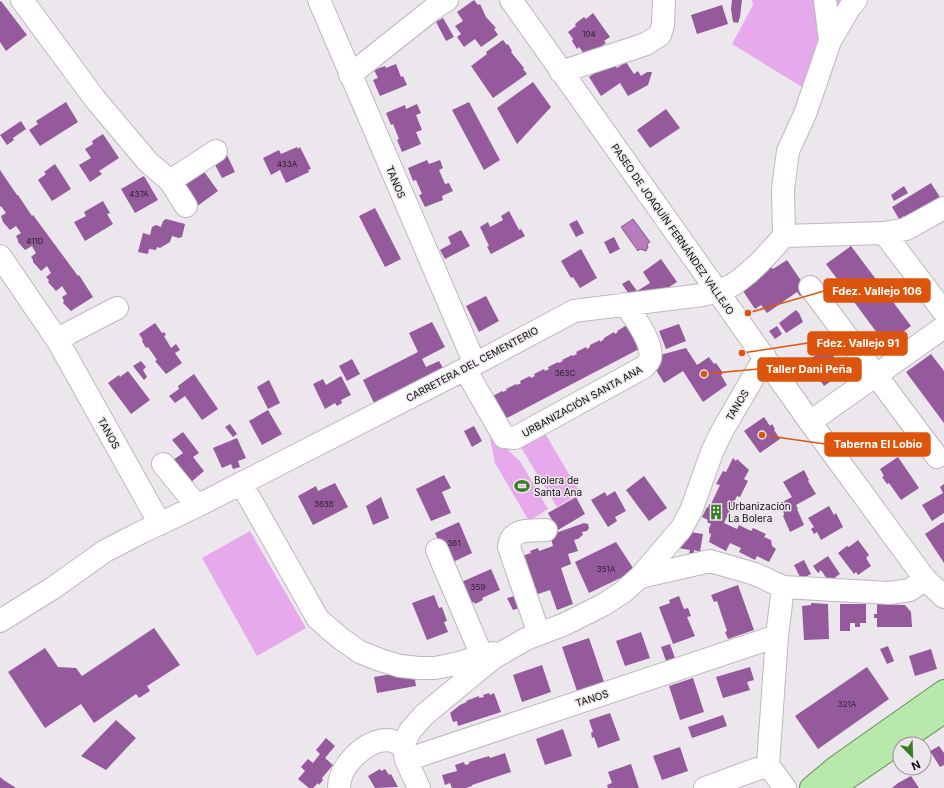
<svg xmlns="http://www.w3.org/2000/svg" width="944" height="788" font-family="Inter,sans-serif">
	<rect width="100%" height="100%" fill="#ece7ec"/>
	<!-- green -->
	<path fill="#e6a9ec" d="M752 0H858L812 93 732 44 753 5Z
		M543 430 580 493 557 507 519 444Z
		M495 436 496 439 520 461 548 509 529 521 495 463 490 439Z
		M250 531 306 628 257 656 202 558Z"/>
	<!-- water -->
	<path fill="#b77bbe" stroke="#855a8a" d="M633 219 650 242 647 244 648 247 646 251 640 249 638 251 621 227Z"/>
	<!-- building -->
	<path fill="#945a9b" d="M474 0 478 5 480 4 486 17 496 28 494 29 498 35 481 47 475 39 464 47 457 37 461 34 455 26 463 21 457 12Z
		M732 0H742L740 17 738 23 733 22 731 9Z
		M1 1 27 35 6 51 0 42V2Z
		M722 5 728 24 697 34 691 15Z
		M593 13 610 37 604 41 606 43 594 52 593 49 585 55 579 47 577 49 572 41 573 39 568 32 576 26 575 24 584 17 586 19Z
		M443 18 454 37 446 41 436 22Z
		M503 40 507 45 508 44 512 51 511 52 524 68 523 69 527 74 493 98 471 66 487 54 486 52Z
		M612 61 617 68 626 62 634 74 638 71 641 76 647 72H652L648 85 628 96 620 83 601 96 589 77Z
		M396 64 401 77 403 76 407 85 380 96 373 80 378 78 374 70 385 66 386 68Z
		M533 82 551 107 517 144 497 108Z
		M66 102 78 122 40 146 29 130 38 124 36 121Z
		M469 102 500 160 484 170 452 110Z
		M417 104 421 113 416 115 422 130 416 132 421 144 402 152 397 140 399 139 393 124 391 125 386 113 405 105 406 109Z
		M666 109 680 128 650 148 637 130Z
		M21 121 26 129 13 138 14 140 7 145 0 135Z
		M103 134 119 158 99 171 102 174 90 182 79 165 91 158 85 149 93 144 92 141Z
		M297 147 298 149 300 147 311 169 308 170 309 172 286 183 280 170 271 175 263 158 279 150 281 154Z
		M227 155 235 172 222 178 214 163Z
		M427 160 429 164 440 160 443 168 439 170 445 184 449 183 453 191 442 196 443 200 425 207 419 195 422 194 416 180 413 181 408 168Z
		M55 164 71 189 52 201 38 180 46 174 44 172Z
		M200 166 218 191 196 207 182 181Z
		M0 170 17 195H18L32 216 33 215 78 276 79 275 93 297 71 311 63 303 64 301 62 297 67 294 62 286 56 291 48 282 49 280 46 277 51 273 47 266 41 271 33 262V260L31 257 36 253 32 246 25 250 18 242V240L16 236 21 233 16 226 10 230 3 222 1 216 6 213 1 206 0 207Z
		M144 176 158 200 135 213 121 189Z
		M931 183 943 202 908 223 904 216 899 219 892 207Z
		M904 186 908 193 894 201 891 195Z
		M103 201 110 213 107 214 113 224 85 241 74 222 86 216 84 212Z
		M375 208 401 259 385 267 359 216Z
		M509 211 519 230 521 229 525 236 491 254 487 247 489 246 480 227 488 222 490 227 503 220 501 216Z
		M166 219 185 224 182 237 179 238 172 236 170 242 160 248 157 247 156 250 149 249 148 254 138 252 143 233 150 235 152 227 156 225 161 227 163 221Z
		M577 220 584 233 576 237 569 224Z
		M461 230 470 246 445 259 440 250 451 244 448 237Z
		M614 237 620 249 610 254 604 242Z
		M851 246 911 326 886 345 826 264Z
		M581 249 597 278 580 288 573 277 571 278 561 261Z
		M661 259 677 282 658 294 631 297 622 284 629 280 637 291 650 283 643 272Z
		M787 260 808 291 800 296 797 292 767 313 761 305 755 309 743 291 753 280 755 283 759 279 757 276 771 267 773 269Z
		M486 296 499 321 479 332 466 306Z
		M796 310 799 313 803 322 786 333 779 323Z
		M432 322 445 347 422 359 426 367 439 361 443 368 374 403 363 380 418 352 409 333Z
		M155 323 162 333 164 332 166 335 164 336 171 348 176 344 180 350 175 353 182 363 166 374 155 361 157 360 148 347 146 348 142 341 143 340 139 334Z
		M679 324 686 341 666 349 659 331Z
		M627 325 641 348 503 420 493 396 502 391 503 392 507 390 506 389 516 384 517 385 521 383 520 381 530 376 531 378 535 376 534 374 544 369 545 371 549 369 548 367 558 362 559 363 563 361 562 360 572 355 573 356 577 354 576 352 586 347 587 349 590 347V345L600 340V342L604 339V338L614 332 615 334 618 332 617 331Z
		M777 326 782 334 775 339 769 331Z
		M833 344 838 353 833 357 844 372 824 386 807 361Z
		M686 348 697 365 709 357 714 364 716 363 723 373 721 375 727 385 703 402 683 371 664 383 656 370 660 355Z
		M931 354 944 371V423L906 372Z
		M352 359 360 374 347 381 339 366Z
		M141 361 146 367 143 370 147 377 144 380 133 366Z
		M128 371 150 400 131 414 108 383 119 375 120 377Z
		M194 374 218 409 202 420 185 396 175 403 169 396 179 389 178 386Z
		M341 376 351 395 341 400 342 403 337 406 335 403 325 409 313 384 323 379 326 385Z
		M269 380 280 403 268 409 257 387Z
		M268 410 282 434 262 445 249 421Z
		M764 417 770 426 772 424 775 429 774 430 780 439 760 453 744 431Z
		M230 424 237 434 233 437 225 427Z
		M474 426 482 441 472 447 464 431Z
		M183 432 199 453 193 457 204 471 190 483 173 460 183 453 172 440Z
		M237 438 246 458 238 461 240 467 233 469 231 464 222 468 213 448Z
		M898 457 919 488 901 500 889 483 887 484 882 477 884 476 880 469Z
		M733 458 736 461 737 459 749 470 744 479 748 481 740 497 737 496 724 523 737 529 739 525 751 531 753 528 766 534 764 537 771 540 772 546 776 549 769 562 757 556 755 560 739 552 741 548 730 543 726 551 709 542 711 534 709 533V528L711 524 707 522 708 520 702 517 707 507 708 508 709 504H711L720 485 716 484 723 471 726 472Z
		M804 470 809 480 808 481 816 494 796 505 798 509H797L804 525 790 532 783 516 784 515 782 502 792 497 783 482Z
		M444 475 451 488 442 492 451 513 431 521 416 489Z
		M644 476 667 508 649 521 626 490Z
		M335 483 348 507 313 525 298 496 316 486 318 491Z
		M944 484V513L932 521 922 505 943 493 940 487Z
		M615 491 626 511 615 517 617 521 608 527 591 500 605 492 607 496Z
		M381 497 389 518 373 525 366 506Z
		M576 497 585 514 558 530 548 513Z
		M829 506 834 515 836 513 843 527 821 540 817 532 814 534 811 529 814 527 808 518Z
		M459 522 472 553 449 564 435 533Z
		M943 522 944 523V563L925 534Z
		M584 523 588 524 589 528 587 531 582 532 583 535 580 537V538L574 540 578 551 568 554 571 564 561 568 573 604 557 610 550 590 532 596 519 557 531 553 530 551 538 548 539 551 553 546 550 535Z
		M684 531 703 534 700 552 694 550V553H689L690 550 678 548Z
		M858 540 869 555 866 558 871 566 858 575 856 572 854 574 838 553 847 546 849 547Z
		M616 542 635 571 589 593 575 562Z
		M828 556 840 574 829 582 821 570 818 573 813 566Z
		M804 560 811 574 801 579 794 565Z
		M491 569 500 590 482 598 483 600 475 604 474 602 466 605 457 584Z
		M738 585 754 630 728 639 725 632 727 631 717 601 714 602 711 595Z
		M434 595 439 608 442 607 447 621 444 622 448 632 427 640 412 603Z
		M519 595 525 606 513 610 507 598Z
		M679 596 684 609 688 608 691 616 687 617 695 636 673 644 659 607 670 603 669 600Z
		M811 603 828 604 829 639 804 640 802 606 811 605Z
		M840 604H866V623H860V627H855V623H850V631H840Z
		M877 604 905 605 911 612 912 627H877V618H874V614H877Z
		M154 628 180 665 147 686 150 691 139 698 136 694 94 723 81 704 45 728 8 672 45 648 58 667 76 668 82 676Z
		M641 632 650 658 625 666 616 641Z
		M589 638 604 682 577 691 562 647Z
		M670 644 675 658 666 661 661 647Z
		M888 646 894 661 887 664 880 649Z
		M931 649 937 669 915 676 909 656Z
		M542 665 551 692 522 702 513 675Z
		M750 667 754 680 747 682 750 690 723 698 716 677Z
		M867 667 889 699 818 749 795 716Z
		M404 672 414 674 416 686 377 693 374 677Z
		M693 678 704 712 680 720 669 686Z
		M489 693 490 695 494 693 501 712 458 726 457 721 453 722 450 713 460 705 467 702 466 701 479 696V698L484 697 483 695Z
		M610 713 620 740 598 748 594 737 592 738 591 733 593 732 589 720Z
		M723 715 727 726 692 738 688 727Z
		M116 720 136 738 106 770 81 756Z
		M563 729 572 756 545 765 536 739Z
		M326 738 335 746 325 758 333 765 322 778 323 780 319 785 318 783 313 788H309L298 779 305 771 301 767 308 759 313 763 320 754 316 750Z
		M939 746 944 753V765L940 767 930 751Z
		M680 747 688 771 662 780 653 756Z
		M505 753 511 772 472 785V786L466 788H452L450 783 445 785 442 775 457 771 455 765 464 762 465 765 469 764V762L489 756 490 758Z
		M631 764 639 788H608L607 785 612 783 608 772Z
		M380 769 381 771 385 769 389 775 391 774 398 787 375 788 368 776Z
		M911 776 919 788H892L898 783Z
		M0 777 5 781 16 788H0Z"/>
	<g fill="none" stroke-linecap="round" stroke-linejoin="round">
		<!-- minor casing -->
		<g stroke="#bdb8bd" stroke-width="24">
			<path id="minor" d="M22 0 95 99 148 162 170 181 216 151
				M319 0 475 364
				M511 0 810 422 925 579 944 597
				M825 0 830 41
				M561 72 646 44 660 35 663 25 664 0
				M350 75 433 9 447 0
				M170 181 186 206
				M884 233 944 312
				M784 236 884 233 906 229 944 208
				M0 256 58 341 160 524
				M810 287 937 457
				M58 341 69 333 117 308
				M465 369 504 437 515 438 644 367C646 365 649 362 650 359 654 343 634 317 625 304
				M810 422 944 327
				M163 464 197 506
				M241 483 318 619 340 638 360 652 380 660 400 666 419 668H435L455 664 493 653
				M437 550 482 656
				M640 577 710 561 755 574 783 587 889 593 910 590 925 579
				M783 587 777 636 768 765 785 788
				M0 621 53 588 105 551 142 532 197 506 475 364 574 311 702 295C713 292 725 290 734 284 753 271 769 253 784 236L783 189 788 151 805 114 830 41 850 7 856 0
				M539 634 509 547C511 527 531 531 546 530
				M406 760 777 636
				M339 788C339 766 365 740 388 740 392 740 398 744 403 745
				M419 788 406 760 403 745 410 731 424 715 493 658 526 639 565 624 603 605 623 592 640 577 681 529 691 511 712 452 721 433 765 357
				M705 788 768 765"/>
		</g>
		<!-- major casing -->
		<g stroke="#5f9152" stroke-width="24">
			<path id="major" d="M811 788 836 767 944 691
				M833 788 944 712"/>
		</g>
		<!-- minor -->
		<use href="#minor" stroke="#fff" stroke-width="22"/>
		<!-- major -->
		<use href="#major" stroke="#b9e8ad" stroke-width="22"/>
	</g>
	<!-- icons -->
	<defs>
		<g id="stadium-bare" transform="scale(1.2)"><path d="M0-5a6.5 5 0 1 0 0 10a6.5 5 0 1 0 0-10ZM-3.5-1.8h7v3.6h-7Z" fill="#377e23" stroke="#ece7ec" stroke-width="2.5" paint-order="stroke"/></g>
		<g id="building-bare" transform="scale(1.2)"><path d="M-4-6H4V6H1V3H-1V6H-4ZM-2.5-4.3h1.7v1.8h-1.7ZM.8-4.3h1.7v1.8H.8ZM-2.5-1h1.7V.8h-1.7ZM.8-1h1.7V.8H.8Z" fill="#377e23" stroke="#ece7ec" stroke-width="2.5" paint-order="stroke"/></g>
	</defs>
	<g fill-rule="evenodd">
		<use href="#stadium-bare" x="522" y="486"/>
		<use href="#building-bare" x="716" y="512"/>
	</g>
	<g text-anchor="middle" stroke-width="3" stroke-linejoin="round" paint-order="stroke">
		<!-- number labels -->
		<g font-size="8" fill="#302032">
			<text x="589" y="37">104</text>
			<text x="287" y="167">433A</text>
			<text x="139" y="197">437A</text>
			<text x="35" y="244">411D</text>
			<text x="565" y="376">363C</text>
			<text x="324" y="507">363B</text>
			<text x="454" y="546">361</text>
			<text x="606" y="572">351A</text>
			<text x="478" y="590">359</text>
			<text x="847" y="707">321A</text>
		</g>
		<!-- street labels -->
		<g font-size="10" fill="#0f0d0f" stroke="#ece7ec">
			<text transform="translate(396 182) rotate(67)" y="4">TANOS</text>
			<text transform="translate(673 229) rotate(55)" y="4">PASEO DE JOAQUÍN FERNÁNDEZ VALLEJO</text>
			<text transform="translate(472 364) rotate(-28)" y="4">CARRETERA DEL CEMENTERIO</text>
			<text transform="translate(582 401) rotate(-29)" y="4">URBANIZACIÓN SANTA ANA</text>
			<text transform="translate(737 405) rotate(-59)" y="4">TANOS</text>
			<text transform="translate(109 433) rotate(61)" y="4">TANOS</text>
			<text transform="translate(592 698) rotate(-18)" y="4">TANOS</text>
		</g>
		<!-- poi labels -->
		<g font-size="10" fill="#0f0d0f" stroke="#ece7ec" text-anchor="start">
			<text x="534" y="484">Bolera de<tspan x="534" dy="12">Santa Ana</tspan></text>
			<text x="728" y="510">Urbanización<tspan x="728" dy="12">La Bolera</tspan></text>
		</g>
	</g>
	<!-- callouts -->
	<path fill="none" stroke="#dd550c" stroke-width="1.5" d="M748 313L824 291M742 353L808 343M704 374L758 369M762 435L825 444"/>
	<g fill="#dd550c" stroke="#ece7ec" stroke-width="1.5">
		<circle cx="748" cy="313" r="4"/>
		<circle cx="742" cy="353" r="4"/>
		<circle cx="704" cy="374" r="4"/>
		<circle cx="762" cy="435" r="4"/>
	</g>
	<g fill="#dd550c" stroke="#dd550c" stroke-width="1.5">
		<rect x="824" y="279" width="106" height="23" rx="4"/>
		<rect x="808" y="332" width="99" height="23" rx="4"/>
		<rect x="758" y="358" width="103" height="23" rx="4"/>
		<rect x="825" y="433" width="105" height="23" rx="4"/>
	</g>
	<g font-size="11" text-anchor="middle" font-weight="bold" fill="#fff">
		<text x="877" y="295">Fdez. Vallejo 106</text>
		<text x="858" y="347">Fdez. Vallejo 91</text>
		<text x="809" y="373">Taller Dani Peña</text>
		<text x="878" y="448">Taberna El Lobio</text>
	</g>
	<!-- north arrow -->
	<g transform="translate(912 756) rotate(157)"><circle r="19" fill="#ece7ec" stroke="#949094"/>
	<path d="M0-3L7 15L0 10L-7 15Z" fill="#377e23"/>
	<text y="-6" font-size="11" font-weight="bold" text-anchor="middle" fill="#0f0d0f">N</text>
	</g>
</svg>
